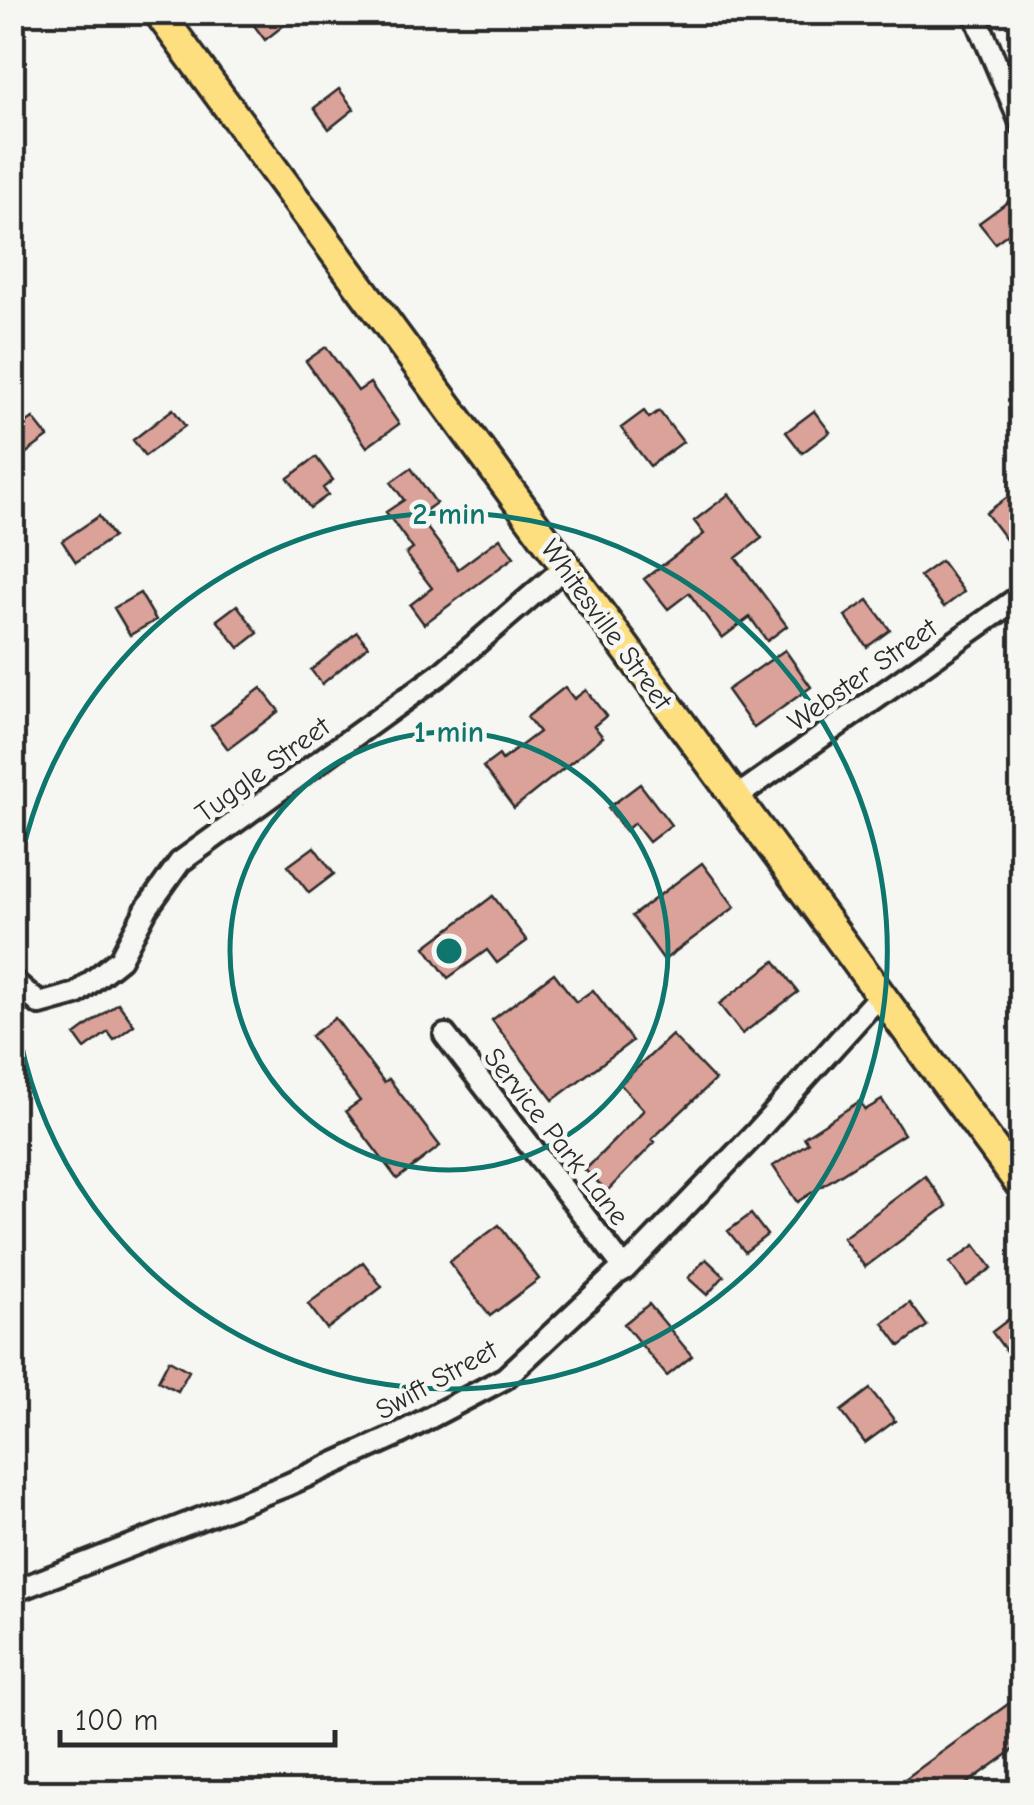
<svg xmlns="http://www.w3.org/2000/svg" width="1034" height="1805" font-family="'Comic Neue',sans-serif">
	<rect width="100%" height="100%" fill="#f6f6f2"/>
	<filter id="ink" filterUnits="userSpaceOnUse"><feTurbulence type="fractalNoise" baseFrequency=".01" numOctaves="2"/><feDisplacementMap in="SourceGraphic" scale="20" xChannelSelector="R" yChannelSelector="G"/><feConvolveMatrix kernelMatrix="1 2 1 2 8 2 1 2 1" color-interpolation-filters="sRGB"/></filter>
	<g filter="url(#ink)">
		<!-- building -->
		<path fill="#dba29a" stroke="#2b2b2b" stroke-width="2.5" d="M244 12H301L265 40Z
			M339 89 354 109 329 129 314 108Z
			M1009 201 1022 218V223L995 243 979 223Z
			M326 347 358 391 370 383 399 424 367 447 306 361Z
			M173 409 185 426 145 456 133 440Z
			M644 411 649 418 659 411 683 442 650 466 621 428Z
			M814 411 830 432 802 453 786 432Z
			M33 418 48 437 25 454 12 438V433Z
			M316 457 333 480 323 488 328 495 310 508 288 478Z
			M411 468 436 503 418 516 458 569 500 538 514 557 424 624 410 605 432 588 406 554 413 549 386 512 404 500 391 482Z
			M729 494 762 538 736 558 787 626 767 641 750 617 722 638 689 593 668 609 644 579 704 534 694 521Z
			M1009 496 1022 513V561L986 513Z
			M99 516 113 537 76 562 62 541Z
			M941 561 964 592 944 607 920 576Z
			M140 593 156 620 130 635 114 608Z
			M868 600 890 630 867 647 845 616Z
			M237 605 258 633 239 648 217 620Z
			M357 632 368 646 322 684 311 670Z
			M785 650 811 687 754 728 727 690Z
			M565 687 574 699 586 690 606 716 594 726 603 737 514 808 483 767 499 755 502 760 539 732 527 717Z
			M261 688 279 711 228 749 211 726Z
			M640 784 671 825 649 842 634 823 625 831 608 808Z
			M314 847 334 874 309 893 288 866Z
			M702 863 735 907 664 960 632 916Z
			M493 896 527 941 497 963 487 950 448 978 425 947Z
			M775 961 798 992 742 1034 719 1004Z
			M554 973 576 1002 593 990 632 1041 553 1100 492 1020Z
			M118 1003 134 1025 114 1040 108 1032 85 1049 75 1035Z
			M335 1018 384 1082 389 1079 440 1146 397 1179 346 1111 360 1101 311 1036Z
			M672 1035 715 1080 652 1139 655 1142 607 1191 585 1170 644 1110 620 1084Z
			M882 1100 904 1134 797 1202 773 1166 808 1143 804 1137 860 1101 865 1110Z
			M925 1176 947 1206 865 1267 843 1238Z
			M751 1214 767 1235 745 1252 728 1231Z
			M499 1225 539 1279 490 1316 449 1262Z
			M975 1245 992 1268 967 1286 950 1263Z
			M706 1259 724 1276 707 1295 688 1278Z
			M363 1262 382 1287 327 1329 308 1304Z
			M910 1303 927 1326 900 1346 883 1323Z
			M649 1304 692 1356 667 1376 624 1324Z
			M1022 1309V1346L1009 1355 992 1332Z
			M169 1360 189 1371 178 1391 158 1381Z
			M870 1389 895 1421 865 1443 841 1411Z
			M1022 1694V1744L955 1792H887Z"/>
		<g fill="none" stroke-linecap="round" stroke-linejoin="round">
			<!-- minor casing -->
			<g stroke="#2b2b2b" stroke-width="28">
				<path id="minor" d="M974 12 1022 125
					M735 798 1022 595
					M12 980 40 1004 76 994 120 959 147 908 180 862 443 672 565 567
					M445 1035 625 1269
					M12 1592 287 1485 393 1437 505 1378 616 1274 625 1269 754 1135 880 995"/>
			</g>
			<!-- major casing -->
			<g stroke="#2b2b2b" stroke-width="35">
				<path id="major" d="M158 12 1022 1187"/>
			</g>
			<!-- minor -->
			<use href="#minor" stroke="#f6f6f2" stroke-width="20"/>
			<!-- major -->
			<use href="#major" stroke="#fedf80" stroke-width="28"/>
		</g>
	</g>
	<!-- distance rings -->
	<g fill="none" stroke="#0f766e" stroke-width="5">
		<circle cx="449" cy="951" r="219"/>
		<path d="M13 913A438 438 0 1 1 13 989"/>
	</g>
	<g text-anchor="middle" stroke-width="9" stroke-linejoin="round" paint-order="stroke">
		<!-- street labels -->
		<g font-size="28" fill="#2b2b2b" stroke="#f6f6f2">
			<text transform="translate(607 624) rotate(54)" y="10">Whitesville Street</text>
			<text transform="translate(862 674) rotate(-35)" y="10">Webster Street</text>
			<text transform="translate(262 769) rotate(-36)" y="10">Tuggle Street</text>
			<text transform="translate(557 1136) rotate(52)" y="10">Service Park Lane</text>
			<text transform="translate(436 1379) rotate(-29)" y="10">Swift Street</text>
		</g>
	</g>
	<circle cx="449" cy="951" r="15" fill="#0f766e" stroke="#f6f6f2" stroke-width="5"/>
	<g font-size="30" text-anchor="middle" font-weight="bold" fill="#0f766e" stroke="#f6f6f2" stroke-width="9" stroke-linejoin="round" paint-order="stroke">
		<text x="449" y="524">2 min</text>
		<text x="449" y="742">1 min</text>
	</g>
	<!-- margin -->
	<rect width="1034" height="1805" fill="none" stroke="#f6f6f2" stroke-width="50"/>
	<rect x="25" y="25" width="984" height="1755" fill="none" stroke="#2b2b2b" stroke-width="4" filter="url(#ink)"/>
	<!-- scale -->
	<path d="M60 1730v15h275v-15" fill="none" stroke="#2b2b2b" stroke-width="5"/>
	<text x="75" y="1730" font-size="30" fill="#2b2b2b" stroke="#f6f6f2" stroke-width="8" paint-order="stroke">100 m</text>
</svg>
